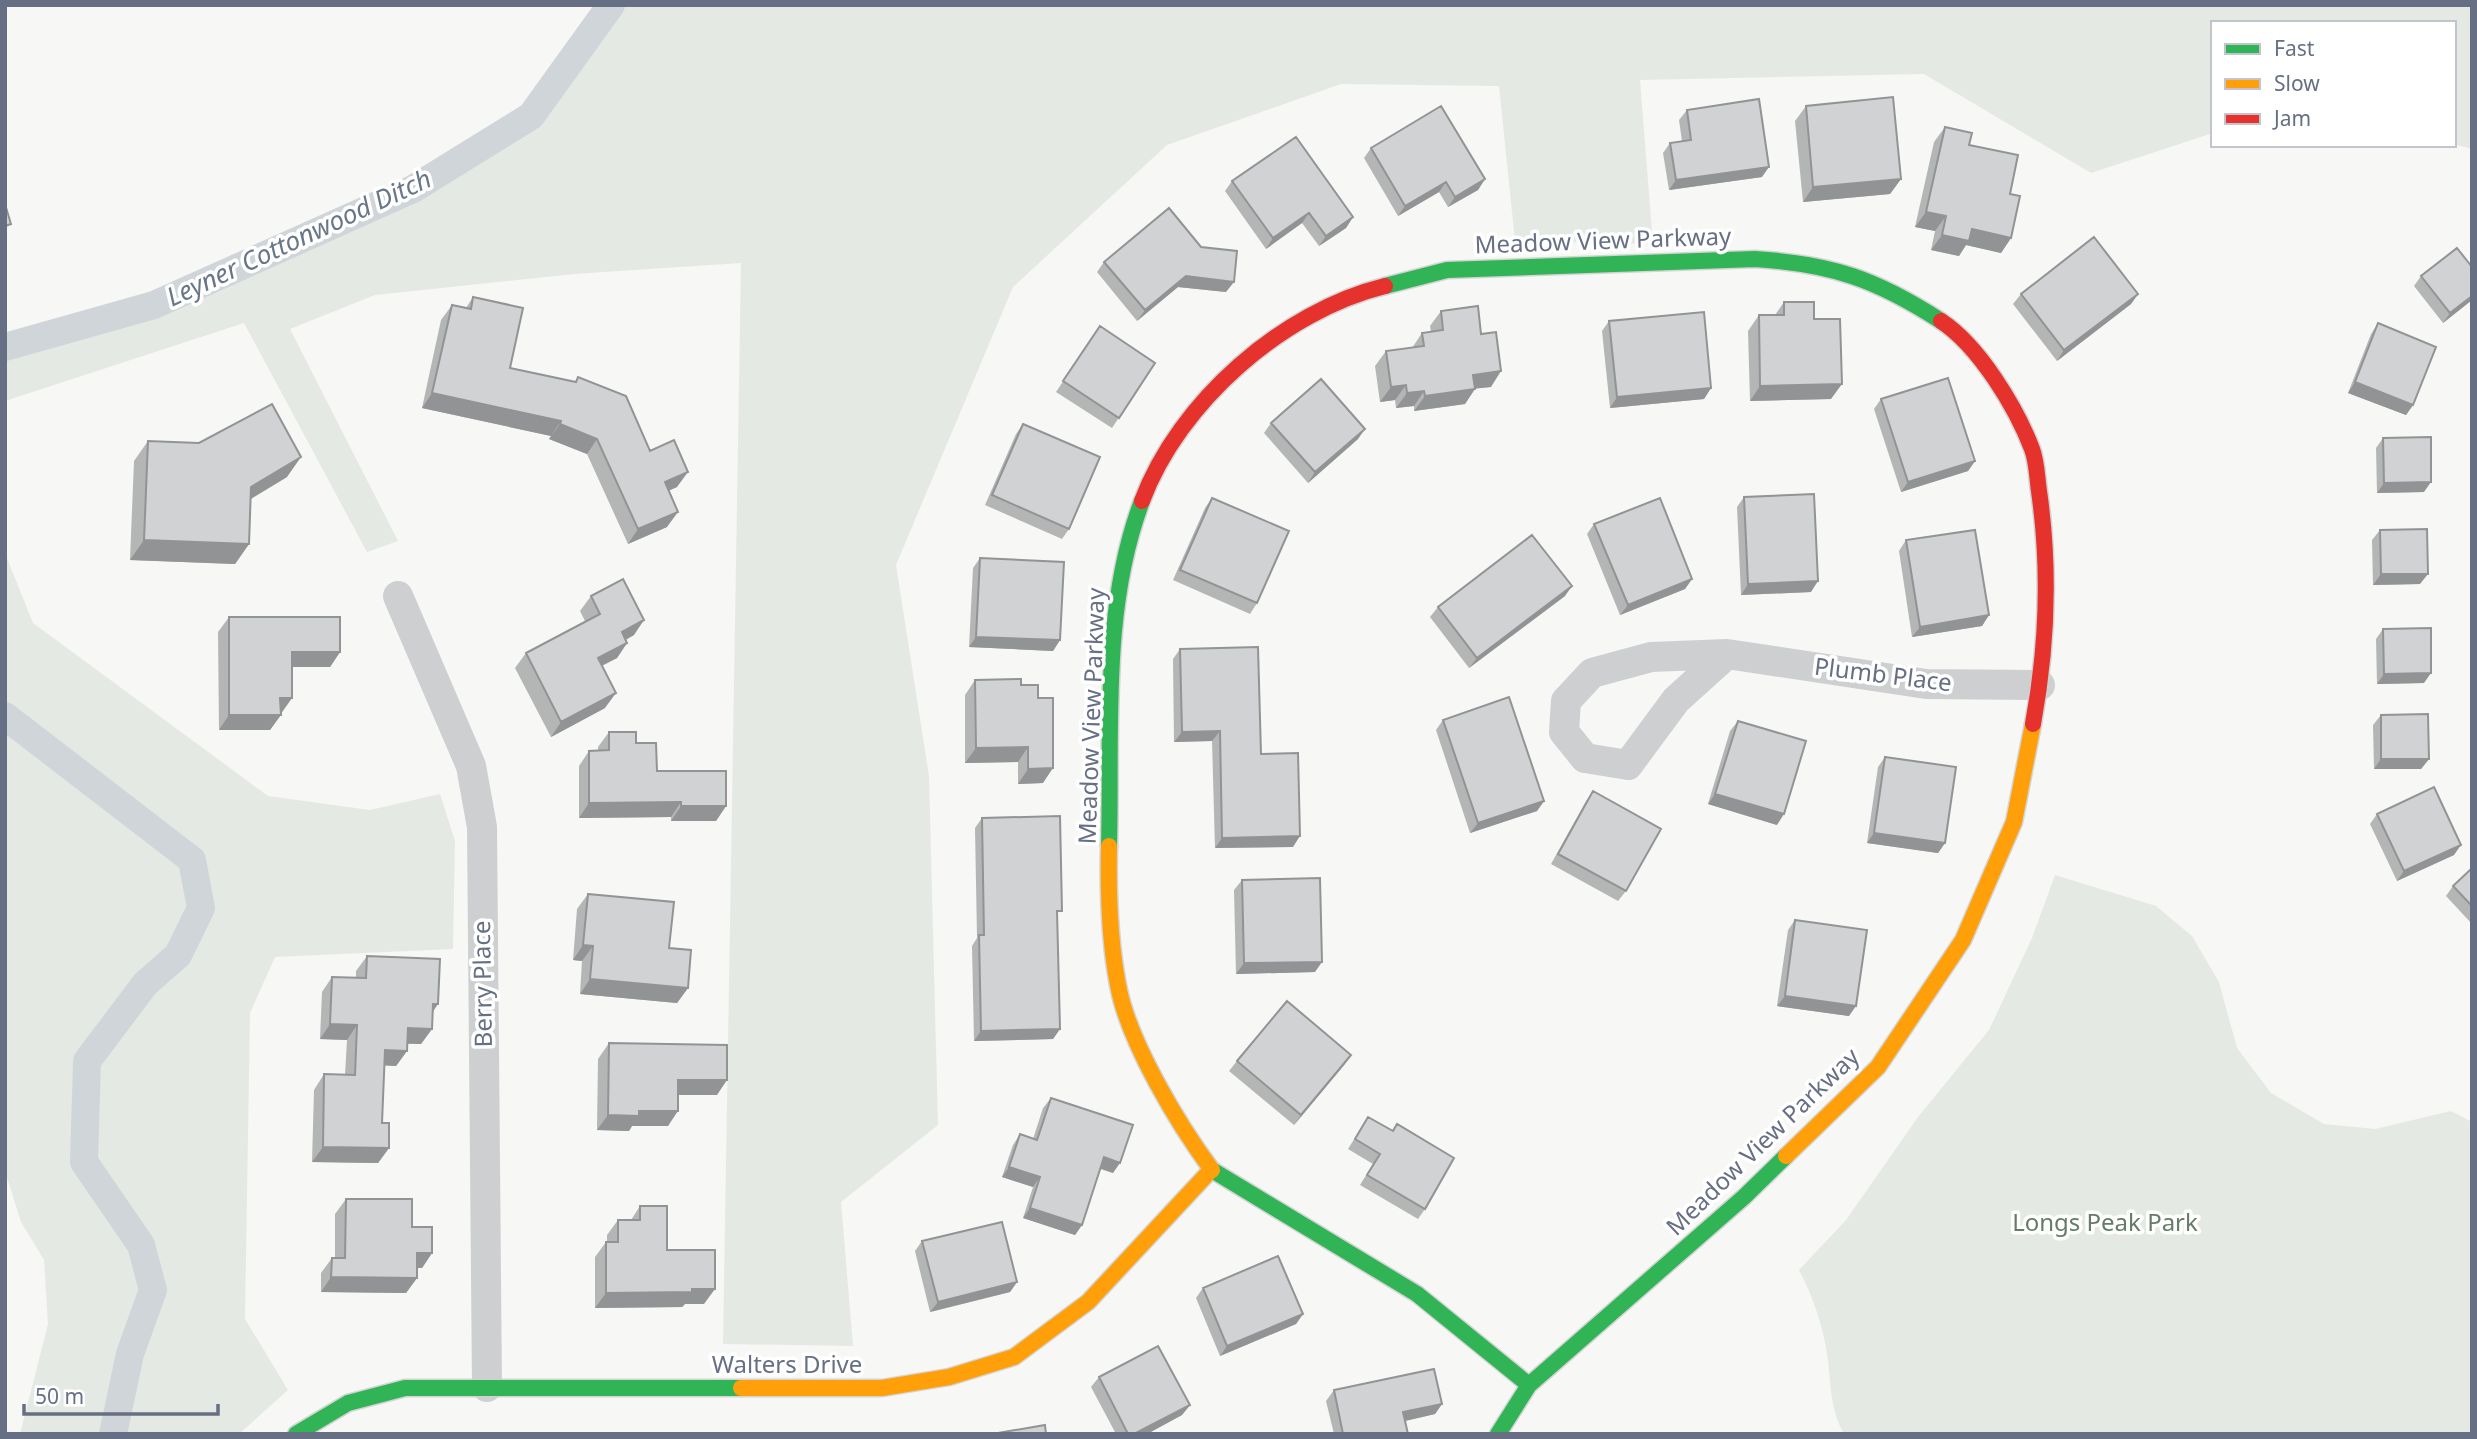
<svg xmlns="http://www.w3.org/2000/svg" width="2477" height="1439" font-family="'Noto Sans',sans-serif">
	<rect width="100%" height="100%" fill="#f7f7f6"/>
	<!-- green -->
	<path fill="#e5e9e4" d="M619 5H2472V149L2454 144V23H2213V133L2091 173 1924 74 1640 80 1653 244 1515 241 1499 86 1341 84 1167 145 1013 287 896 565 929 776 938 1125 841 1202 853 1346 723 1344 741 263 574 274 375 295 290 329 398 541 367 552 244 323 5 401V350L241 271 353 223 517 130 550 101Z
		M5 553 33 623 268 796 370 810 440 794 455 841 453 949 275 957 250 1013 245 1319 288 1390 239 1434H20L48 1324 44 1260 21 1222 5 1171Z
		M2055 875 2156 906 2192 936 2219 982 2237 1048 2271 1093 2324 1124 2375 1129 2451 1111 2472 1122V1434H1844C1828 1405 1832 1380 1826 1348 1821 1320 1812 1295 1799 1270L1846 1220 1918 1117 1989 1030 2032 938Z"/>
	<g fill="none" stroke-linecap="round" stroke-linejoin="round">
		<!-- canal -->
		<path stroke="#d0d5da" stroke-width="28" d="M5 347 154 305 413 189 531 116 611 5
			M5 716 192 860 201 908 178 955 145 984 87 1061 84 1162 141 1245 153 1290 130 1354 113 1434"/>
		<!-- fast casing -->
		<g stroke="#d4d4d5" stroke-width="19">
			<path id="fast" d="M1385 286 1447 270 1755 259C1832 264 1876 279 1941 321
				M1109 846C1112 731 1101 609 1142 501
				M1212 1170 1417 1294 1529 1385
				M296 1434 348 1403 405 1388H741
				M1498 1434 1529 1385 1744 1197 1786 1156"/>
		</g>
		<!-- slow casing -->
		<g stroke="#d4d4d5" stroke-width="19">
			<path id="slow" d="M1109 846C1108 892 1109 939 1118 985 1128 1041 1178 1124 1212 1170
				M1786 1156 1878 1067 1963 940 2014 822 2033 724
				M741 1388H882L949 1377 1014 1357 1088 1302 1211 1170"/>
		</g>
		<!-- jam casing -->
		<g stroke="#d4d4d5" stroke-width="19">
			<path id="jam" d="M1941 321C1979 346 2016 407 2032 449 2037 462 2037 478 2039 491 2050 568 2047 648 2033 724
				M1142 501C1179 402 1283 311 1385 286"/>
		</g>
		<!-- street -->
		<path stroke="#cecfd1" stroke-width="30" d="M398 596 471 766 482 827 487 1387
			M1727 654 1676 700 1628 765 1585 758 1564 732 1566 701 1592 673 1651 657 1727 654 1926 684 2040 685"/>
		<!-- fast -->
		<use href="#fast" stroke="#30b455" stroke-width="16"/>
		<!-- slow -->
		<use href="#slow" stroke="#ff9f0a" stroke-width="16"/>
		<!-- jam -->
		<use href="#jam" stroke="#e5322d" stroke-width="16"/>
	</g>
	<!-- wall -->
	<path fill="#b4b5b5" d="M1806 106 1901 179 1890 194 1803 202 1795 121Z
		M1687 110 1762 177 1669 190 1663 153 1670 143 1682 141 1679 120Z
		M1945 127 1969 145 2010 194 2011 238 2001 253 1966 245 1959 256 1931 250 1935 231 1915 227 1934 142Z
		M1371 148 1485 179 1478 190 1448 207 1439 192 1398 216 1364 158Z
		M1232 181 1353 217 1346 228 1319 246 1302 223 1266 249 1225 191Z
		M1104 262 1226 292 1178 287 1137 321 1097 272Z
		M2472 267V300L2443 323 2414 286 2421 276Z
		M2021 294H2138L2131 304 2057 361 2013 304Z
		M473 297 510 368 575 382 578 377 650 451 677 487 668 491 667 527 628 544 587 454 549 439 551 436 422 408 441 320 452 305 466 308Z
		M1784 302 1814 319 1831 399 1750 401 1748 331 1759 315H1775Z
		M1441 311 1481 334 1491 387 1475 388 1465 404 1414 411V406L1396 408 1395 400 1380 402 1375 366 1386 351 1412 348 1422 333 1431 332 1430 326Z
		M1609 321 1711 388 1704 399 1610 408 1602 331Z
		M2378 323 2413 405 2406 415 2348 393 2371 334Z
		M1100 326 1155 363 1112 428 1056 392Z
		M1881 399 1975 461 1968 471 1901 492 1874 409Z
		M1271 423 1358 439 1308 483 1264 433Z
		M1023 424 1069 529 1062 539 985 505 1016 434Z
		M2383 438 2424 492 2377 493 2376 448Z
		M148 441 287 477 251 499 249 544 235 564 130 560 134 461Z
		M1744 497 1811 592 1741 595 1737 507Z
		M1212 498 1257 603 1250 614 1173 580 1205 508Z
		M1594 524 1692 579 1685 589 1620 615 1587 534Z
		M2380 530 2420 584 2373 585 2372 540Z
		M1906 540 1989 615 1982 626 1912 637 1899 551Z
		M980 558 1060 640 1053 651 969 647 973 568Z
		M591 596 634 635 626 640 627 643 617 658 602 666 605 708 551 737 515 668 526 653 585 621 580 611Z
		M1565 596 1469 668 1430 617 1438 607Z
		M229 617 340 652 330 667H292V698L270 730H219L218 632Z
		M2383 629 2424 683 2377 684 2376 639Z
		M1180 649 1261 754 1293 847 1215 848 1212 741 1174 742 1173 659Z
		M975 680 1021 685 1043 783 1018 784V762L965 763V695Z
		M2381 715 2429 759 2421 769H2374L2373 725Z
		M1443 720 1544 801 1537 811 1470 833 1436 730Z
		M1738 721 1777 825 1708 804 1730 731Z
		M609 732 636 743 657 771 726 806 716 821H671V817L579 818V766L589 751 598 750V747Z
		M1885 757 1945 843 1938 853 1867 843 1878 767Z
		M1593 791 1626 891 1618 901 1551 864 1586 801Z
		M2377 814 2454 855 2397 881 2370 824Z
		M982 818 1060 1029 1053 1039 974 1041 972 946 977 938 975 828Z
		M2472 868V924L2446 896 2453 886Z
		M1242 880 1315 972 1236 974 1234 890Z
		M588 894 669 948 688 988 677 1003 580 994 582 961 573 960 577 909Z
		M1795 920 1849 1016 1777 1006 1788 930Z
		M367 956 432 1013V1029L421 1044H407V1051L396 1066 384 1065 382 1123 389 1148 378 1163 312 1162 314 1090 324 1074 345 1075 347 1040 320 1039 322 992 332 977 356 978V971Z
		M609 1043 717 1095H678L668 1126H632L629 1131 597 1130 598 1059Z
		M1351 1055 1344 1065 1294 1125 1229 1071 1237 1061Z
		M1051 1098 1113 1173 1100 1169 1082 1225 1075 1235 1023 1218 1033 1187 1002 1177 1013 1145 1020 1134 1033 1139 1043 1108Z
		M1368 1117 1392 1131 1397 1124 1425 1209 1418 1219 1360 1185 1373 1164 1348 1149Z
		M346 1199 412 1227 432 1253 422 1268H417V1278L406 1293 321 1292V1273L332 1258H335V1214Z
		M640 1206 667 1250 704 1304H685L682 1307 595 1308V1257L606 1242H607V1235L618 1220H631Z
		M922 1241 1017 1282 1010 1292 930 1312 915 1251Z
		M1203 1288 1303 1314 1296 1324 1220 1356 1196 1298Z
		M1099 1377 1190 1405 1182 1415 1147 1434H1116L1091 1387Z
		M1334 1390 1442 1404 1435 1414 1405 1421 1408 1434H1334L1326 1401Z"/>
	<!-- shaded-wall -->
	<path fill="#929394" d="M1769 167 1762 177 1669 190 1676 180Z
		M1485 179 1478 190 1448 207 1455 197Z
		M1901 179 1890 194 1803 202 1813 187Z
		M1446 182 1439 192 1398 216 1405 206Z
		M1926 212 1946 216 1935 231 1915 227Z
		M1309 213 1302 223 1266 249 1273 238Z
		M1353 217 1346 228 1319 246 1326 236Z
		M1972 229 2011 238 2001 253 1966 245 1959 256 1931 250 1942 235Z
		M1186 276 1234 282 1226 292 1178 287 1137 321 1145 310Z
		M2138 294 2131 304 2057 361 2064 350Z
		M2472 296V300L2443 323 2450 313Z
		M1501 371 1491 387 1463 390 1473 375Z
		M2355 382 2413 405 2406 415 2348 393Z
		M1842 384 1831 399 1750 401 1760 386Z
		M1406 385 1395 400 1380 402 1391 387Z
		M1711 388 1704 399 1610 408 1617 397Z
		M1475 389 1465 404 1414 411 1425 396Z
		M1424 391 1414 406 1396 408 1407 393Z
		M432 393 561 421 551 436 422 408Z
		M560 424 597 439 587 454 549 439Z
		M1365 429 1358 439 1308 483 1315 472Z
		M301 457 287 477 237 507 251 487Z
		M1975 461 1968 471 1901 492 1908 482Z
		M688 472 677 487 654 497 665 482Z
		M2431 482 2424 492 2377 493 2384 483Z
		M678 512 667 527 628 544 638 529Z
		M144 540 249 544 235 564 130 560Z
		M2381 574H2428L2420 584 2373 585Z
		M1692 579 1685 589 1620 615 1628 605Z
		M1818 581 1811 592 1741 595 1748 584Z
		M1572 586 1565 596 1469 668 1477 658Z
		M1989 615 1982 626 1912 637 1920 627Z
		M644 620 634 635 611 647 622 632Z
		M976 637 1060 640 1053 651 969 647Z
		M627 643 617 658 587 673 598 658Z
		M292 652H340L330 667H281Z
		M2431 673 2424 683 2377 684 2384 674Z
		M616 693 605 708 551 737 561 722Z
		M280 698H292L281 713H270Z
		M229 715H281L270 730H219Z
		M1220 731 1212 741 1174 742 1182 732Z
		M1028 747 1018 762 965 763 976 748Z
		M2381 759H2429L2421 769H2374Z
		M1053 768 1043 783 1018 784 1028 769Z
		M1715 794 1784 814 1777 825 1708 804Z
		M1544 801 1537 811 1470 833 1478 823Z
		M681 802 671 817 579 818 589 803Z
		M681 806H726L716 821H671Z
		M1874 833 1945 843 1938 853 1867 843Z
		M1300 836 1293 847 1215 848 1222 838Z
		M2461 845 2454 855 2397 881 2404 871Z
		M583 945 593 946 582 961 573 960Z
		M1322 962 1315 972 1236 974 1244 963Z
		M590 979 688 988 677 1003 580 994Z
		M1785 996 1856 1006 1849 1016 1777 1006Z
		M433 1004H438L428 1019Z
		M330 1024 357 1025 347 1040 320 1039Z
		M408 1028 432 1029 421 1044 397 1043Z
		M1060 1029 1053 1039 974 1041 981 1031Z
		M385 1050 407 1051 396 1066 374 1065Z
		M1351 1055 1344 1065 1294 1125 1301 1115Z
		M678 1080H727L717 1095H668Z
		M639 1111H678L668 1126H632L629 1131 597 1130 608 1115Z
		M323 1147 389 1148 378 1163 312 1162Z
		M1104 1157 1120 1163 1113 1173 1097 1167Z
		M1009 1167 1040 1177 1033 1187 1002 1177Z
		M1030 1208 1082 1225 1075 1235 1023 1218Z
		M417 1253H432L422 1268H406Z
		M331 1277 417 1278 406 1293 321 1292Z
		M1017 1282 1010 1292 930 1312 938 1302Z
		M692 1289H715L704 1304H685L682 1307 595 1308 606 1293Z
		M1303 1314 1296 1324 1220 1356 1227 1346Z
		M1442 1404 1435 1414 1396 1423 1403 1412Z
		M1190 1405 1182 1415 1147 1434H1134Z"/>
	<!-- building -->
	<path fill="#d1d2d3" stroke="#929394" stroke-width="2" d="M1893 97 1901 179 1813 187 1806 106Z
		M1759 99 1769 167 1676 180 1670 143 1691 140 1687 110Z
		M1441 106 1485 179 1455 197 1446 182 1405 206 1371 148Z
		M1945 127 1972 133 1969 145 2018 155 2010 194 2020 196 2011 238 1972 229 1969 241 1942 235 1946 216 1926 212Z
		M1296 137 1353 217 1326 236 1309 213 1273 238 1232 181Z
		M5 204 11 224 5 226Z
		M1169 208 1201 247 1237 251 1234 282 1186 276 1145 310 1104 262Z
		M2094 237 2138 294 2064 350 2021 294Z
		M2457 248 2472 267V296L2450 313 2421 276Z
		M473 297 523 308 510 368 576 382 578 377 626 396 650 451 674 440 688 472 665 482 678 512 638 529 597 439 560 424 561 421 432 393 452 305 471 309Z
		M1784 302H1814V319H1840L1842 384 1760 386 1759 315H1784Z
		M1478 306 1481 334 1496 332 1501 371 1473 375 1475 389 1425 396 1424 391 1407 393 1406 385 1391 387 1386 351 1424 346 1422 333 1443 330 1441 311Z
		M1704 312 1711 388 1617 397 1609 321Z
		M2378 323 2436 347 2413 405 2355 382Z
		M1100 326 1155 363 1119 418 1063 381Z
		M1948 378 1975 461 1908 482 1881 399Z
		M1321 379 1365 429 1315 472 1271 423Z
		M272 404 301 457 251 487 249 544 144 540 148 441 199 443Z
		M1023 424 1100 457 1069 529 992 495Z
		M2431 437V482L2384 483 2383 438Z
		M1814 494 1818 581 1748 584 1744 497Z
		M1212 498 1289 531 1257 603 1180 570Z
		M1660 498 1692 579 1628 605 1594 524Z
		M2427 529 2428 574H2381L2380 530Z
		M1975 530 1989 615 1920 627 1906 540Z
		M1532 535 1572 586 1477 658 1438 607Z
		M980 558 1064 562 1060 640 976 637Z
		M623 579 644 620 622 632 627 643 598 658 616 693 561 722 526 653 600 614 591 596Z
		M229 617H340V652H292V698H280L281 715H229Z
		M2431 628V673L2384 674 2383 629Z
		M1258 647 1261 754 1298 753 1300 836 1222 838 1220 731 1182 732 1180 649Z
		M1021 679V685H1038V698H1053V768L1028 769V747L976 748 975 680Z
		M1509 697 1544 801 1478 823 1443 720Z
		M2428 714 2429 759H2381V715Z
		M1738 721 1806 741 1784 814 1715 794Z
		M609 732H636V743H656L657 771H726V806H681V802L589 803V751L609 750Z
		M1885 757 1956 767 1945 843 1874 833Z
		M2434 787 2461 845 2404 871 2377 814Z
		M1593 791 1661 829 1626 891 1558 854Z
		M1060 816 1062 911H1057L1060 1029 981 1031 979 935H984L982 818Z
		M2472 868V906L2453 886Z
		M1320 878 1322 962 1244 963 1242 880Z
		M588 894 674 902 669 948 691 950 688 988 590 979 593 946 583 945Z
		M1795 920 1867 930 1856 1006 1785 996Z
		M367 956 440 959 438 1004H433L432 1029 408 1028 407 1051 385 1050 382 1123H389V1148L323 1147 324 1074 355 1075 357 1025 330 1024 332 977 366 978Z
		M1287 1001 1351 1055 1301 1115 1237 1061Z
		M609 1043 727 1045V1080H678V1111H639V1116L608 1115Z
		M1051 1098 1133 1125 1120 1163 1104 1157 1082 1225 1030 1208 1040 1177 1009 1167 1020 1134 1037 1140Z
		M1368 1117 1393 1131 1397 1124 1454 1158 1425 1209 1367 1175 1380 1154 1355 1139Z
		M346 1199H412V1227H432V1253H417V1278L331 1277 332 1258H345Z
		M640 1206H667V1250H715V1289H692V1292L606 1293V1242H618V1220H640Z
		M1002 1222 1017 1282 938 1302 922 1241Z
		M1278 1256 1303 1314 1227 1346 1203 1288Z
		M1158 1346 1190 1405 1134 1434H1128L1099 1377Z
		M1434 1369 1442 1404 1403 1412 1408 1434H1343L1334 1390Z
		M1045 1425 1046 1434H992Z"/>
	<g text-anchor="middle" stroke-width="7" stroke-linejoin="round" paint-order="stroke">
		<!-- street labels -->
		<g font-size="24" fill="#676f85" stroke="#fff">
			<text transform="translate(1603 241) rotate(-2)" y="8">Meadow View Parkway</text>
			<text transform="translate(1883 675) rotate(7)" y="8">Plumb Place</text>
			<text transform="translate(1092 716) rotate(-88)" y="8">Meadow View Parkway</text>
			<text transform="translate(483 984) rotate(-91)" y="8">Berry Place</text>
			<text transform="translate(1763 1142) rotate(-44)" y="8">Meadow View Parkway</text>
			<text x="787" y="1373">Walters Drive</text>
		</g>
		<!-- park labels -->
		<g font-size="24" fill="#667c68" stroke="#fff">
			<text x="2105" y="1231">Longs Peak Park</text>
		</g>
		<!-- water labels -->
		<g font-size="26" font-style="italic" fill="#697688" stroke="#fff">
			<text transform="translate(299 238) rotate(-25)" y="9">Leyner Cottonwood Ditch</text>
		</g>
	</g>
	<!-- border -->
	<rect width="2477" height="1439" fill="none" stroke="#676f85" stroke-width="14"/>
	<!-- legend -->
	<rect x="2211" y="21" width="245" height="126" fill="#ffffff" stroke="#c2c5ce" stroke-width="2"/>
	<rect x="2225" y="44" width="35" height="10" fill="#30b455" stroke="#c2c5ce" stroke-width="2"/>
	<text x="2274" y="56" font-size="21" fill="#676f85">Fast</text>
	<rect x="2225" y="79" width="35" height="10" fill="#ff9f0a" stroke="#c2c5ce" stroke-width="2"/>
	<text x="2274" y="91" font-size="21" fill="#676f85">Slow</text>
	<rect x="2225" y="114" width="35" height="10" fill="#e5322d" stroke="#c2c5ce" stroke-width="2"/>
	<text x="2274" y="126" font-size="21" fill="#676f85">Jam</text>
	<!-- scale -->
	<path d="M24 1404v10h194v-10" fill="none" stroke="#676f85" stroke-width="3.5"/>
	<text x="35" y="1404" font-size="21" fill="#676f85" stroke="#ffffff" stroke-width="5" paint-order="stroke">50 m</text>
</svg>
